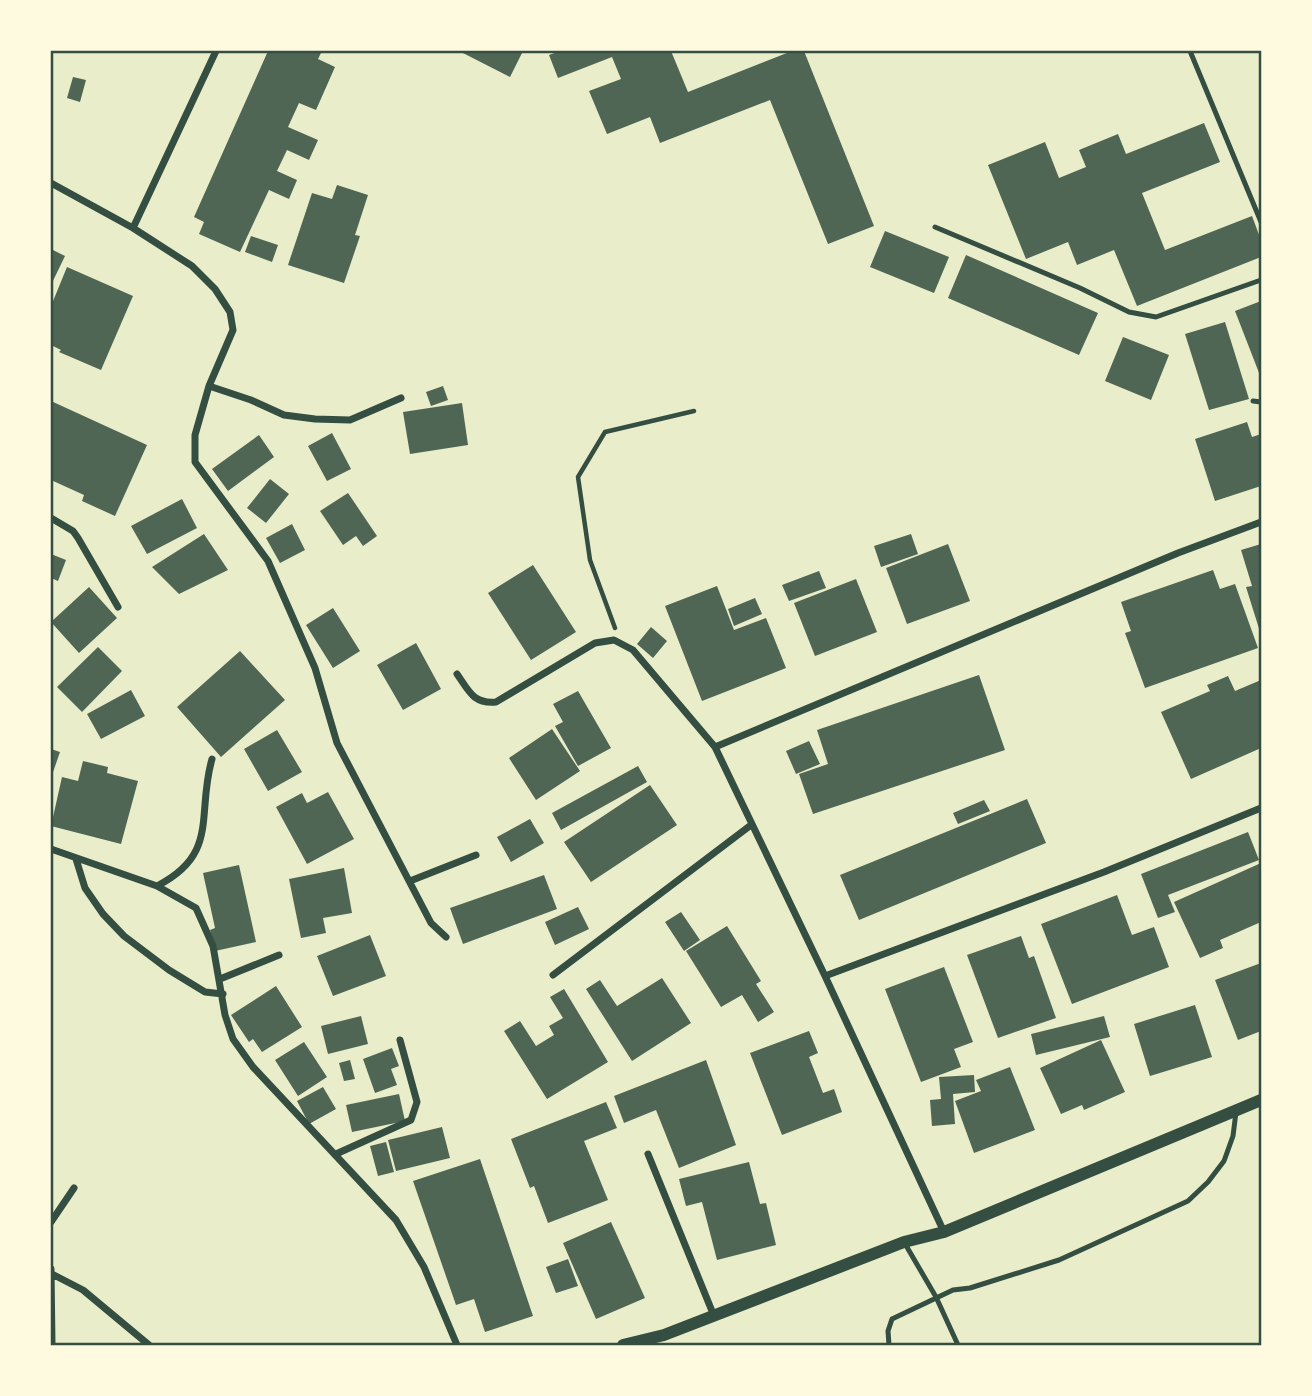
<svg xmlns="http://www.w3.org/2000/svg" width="1312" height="1396" font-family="Merriweather,serif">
	<rect width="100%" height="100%" fill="#e9edc9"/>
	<!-- building -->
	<path fill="#4f6655" d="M268 51H322L318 59 335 67 316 110 299 103 288 127 318 140 309 160 287 150 277 171 297 180 289 199 269 190 240 252 199 234 204 222 194 217Z
		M459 51H523L510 77Z
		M560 51H671L688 92 792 51H804L874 226 828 244 770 100 660 143 650 117 607 134 589 91 621 79 612 57 558 78 549 55Z
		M73 77 86 80 80 102 67 98Z
		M1204 123 1220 162 1142 193 1165 250 1252 216 1261 240V257L1137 306 1114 250 1077 265 1068 242 1026 259 988 165 1045 142 1059 178 1086 167 1079 150 1118 134 1126 154Z
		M337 185 368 195 355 235 360 236 344 283 288 265 312 193 332 199Z
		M885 231 949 257 934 293 870 267Z
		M251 236 278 245 272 262 245 252Z
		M51 249 65 256 51 285Z
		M966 255 1098 313 1079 355 948 298Z
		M67 267 133 296 101 370 59 352 61 350 51 345V306Z
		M1261 301V378L1235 311Z
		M1225 322 1249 399 1209 410 1185 334Z
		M1123 337 1169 355 1151 400 1105 381Z
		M443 386 448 400 431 406 426 392Z
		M51 401 147 445 115 516 82 501 84 495 51 480Z
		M462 403 468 445 410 454 403 412Z
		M1247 422 1252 437 1261 434V486L1215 501 1195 439Z
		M332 433 351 469 327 481 308 446Z
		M259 435 274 457 228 491 212 469Z
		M270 479 289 494 266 523 247 508Z
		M348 493 377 536 363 546 356 536 343 545 320 511Z
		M182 499 197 528 147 554 131 526Z
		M292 524 305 550 280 563 266 538Z
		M204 534 228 570 179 594 152 567Z
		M911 534 918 554 881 567 874 546Z
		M948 544 970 601 907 624 886 568Z
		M1261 544V635L1246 587 1252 586 1241 550Z
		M51 554 66 560 58 581 51 578Z
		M533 565 576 632 531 660 488 593Z
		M1213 570 1220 589 1235 584 1258 648 1145 688 1125 633 1131 631 1121 602Z
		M819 571 826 588 789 601 782 585Z
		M856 579 877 632 815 656 794 603Z
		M717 586 734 630 766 618 786 668 702 701 665 606Z
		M89 587 117 618 79 653 51 622Z
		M755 598 762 614 734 626 728 609Z
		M333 608 360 651 333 668 306 625Z
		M651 627 667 641 653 658 637 644Z
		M416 643 441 689 403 710 377 665Z
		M98 647 122 671 82 712 57 687Z
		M240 651 285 700 221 757 177 707Z
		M979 675 1005 750 813 814 799 774 828 764 817 730Z
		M1228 676 1235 691 1261 680V748L1191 779 1161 712 1210 691 1207 685Z
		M131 690 145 716 101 739 87 714Z
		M578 691 611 748 578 766 555 726 563 722 553 704Z
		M552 729 580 771 536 800 509 758Z
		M277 730 302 772 268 791 244 749Z
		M809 741 820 764 796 774 786 751Z
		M51 749 60 752 51 778Z
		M83 761 108 767 107 773 138 781 121 844 51 826 62 777 78 781Z
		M638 766 647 782 561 830 552 813Z
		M650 785 677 825 591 882 564 842Z
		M328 792 354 839 307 864 276 807 302 793 307 803Z
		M1027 799 1046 843 859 920 840 875Z
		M984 800 990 811 958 824 953 813Z
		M530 819 544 843 511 862 497 837Z
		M1248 832 1259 860 1168 895 1175 912 1158 918 1141 874Z
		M1261 863V922L1220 940 1223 948 1200 958 1174 902Z
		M239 865 256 942 215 951 210 930 215 928 203 873Z
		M344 868 352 913 323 918 326 933 301 938 289 879Z
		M544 875 557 909 463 944 450 908Z
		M1117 895 1132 935 1154 927 1169 967 1072 1004 1041 924Z
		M578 907 589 929 555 945 545 922Z
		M681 912 700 940 684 951 665 922Z
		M727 926 761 981 756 984 774 1012 758 1022 742 995 721 1007 686 951Z
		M370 935 386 976 333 996 317 956Z
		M1021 936 1029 958 1034 956 1056 1018 998 1038 967 955Z
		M1261 963V1031L1238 1040 1215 980Z
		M944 967 973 1042 954 1049 961 1067 921 1082 885 989Z
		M662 978 691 1023 632 1061 586 989 600 980 617 1006Z
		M276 986 302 1027 262 1052 253 1039 249 1042 231 1015Z
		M564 989 608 1062 547 1099 504 1031 520 1021 536 1046 554 1035 549 1026 563 1018 550 997Z
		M1195 1005 1212 1057 1150 1076 1134 1024Z
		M361 1016 368 1044 328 1054 321 1026Z
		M1104 1016 1110 1037 1036 1055 1031 1034Z
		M809 1031 818 1053 809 1057 823 1093 834 1089 842 1112 782 1135 750 1053Z
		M1101 1040 1125 1092 1084 1110 1082 1105 1061 1114 1040 1068Z
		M304 1042 327 1077 298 1096 275 1060Z
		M392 1048 399 1066 391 1069 397 1085 375 1093 363 1059Z
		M350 1060 355 1079 344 1081 339 1063Z
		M706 1060 736 1145 679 1168 656 1110 624 1123 614 1096Z
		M1010 1067 1035 1130 974 1153 955 1101 981 1091 976 1080Z
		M974 1075 975 1092 953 1094 955 1124 932 1126 930 1100 941 1099 939 1077Z
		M323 1087 336 1109 309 1124 297 1101Z
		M399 1094 405 1121 352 1132 346 1105Z
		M606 1102 617 1128 584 1141 608 1200 548 1223 534 1186 530 1188 511 1139Z
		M442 1127 450 1158 396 1171 388 1140Z
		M386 1142 394 1172 378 1176 370 1146Z
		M480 1159 533 1316 485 1332 474 1299 456 1305 413 1181Z
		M749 1162 760 1204 766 1203 776 1245 717 1260 702 1202 686 1206 679 1179Z
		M611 1222 645 1298 596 1319 563 1243Z
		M568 1259 578 1286 556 1293 546 1267Z"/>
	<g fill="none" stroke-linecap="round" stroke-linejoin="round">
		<!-- path -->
		<path stroke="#344e41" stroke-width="4.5" d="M615 628 590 560 578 477 605 432 694 411"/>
		<!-- service -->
		<path stroke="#344e41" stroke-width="5" d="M1190 51 1261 222
			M935 227 1080 288 1129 312 1156 317 1261 280
			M1253 401 1261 402
			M904 1242 936 1297 958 1345
			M889 1345 888 1331 892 1319 953 1290 970 1288 1059 1260 1188 1201 1208 1182 1224 1161 1233 1136 1236 1112"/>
		<!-- minor -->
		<path stroke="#344e41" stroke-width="7" d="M51 183 133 228 192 266 215 289 230 312 233 330 209 386 195 435V462L268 561 315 668 337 743 431 923 446 937
			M133 228 216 51
			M209 386 251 400 284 415 315 419 350 420 401 398
			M51 518 73 531 78 538 118 607
			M457 674C469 691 473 704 496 702L595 643 614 640 633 650 715 747 825 976 944 1232
			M715 747 1178 553 1261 522
			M51 849 157 886 196 908 213 946 225 1015 233 1039 253 1067 396 1220 424 1267 457 1345
			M76 859 85 888 103 914 124 936 169 970 205 992 223 994
			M410 881 476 855
			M157 886C220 854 196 814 212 759
			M553 975 751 825
			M825 976 1104 872 1261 808
			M220 979 279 955
			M336 1154 411 1120 417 1102 400 1040
			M648 1154 714 1316
			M51 1222 74 1188
			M51 1269 52 1345
			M52 1274 83 1290 149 1345"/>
		<!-- tertiary -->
		<path stroke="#344e41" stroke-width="12" d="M623 1345 664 1335 904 1242 944 1232 1261 1100"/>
	</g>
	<!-- border -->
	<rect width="1312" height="1396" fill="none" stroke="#fefae0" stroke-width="105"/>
	<rect x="52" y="52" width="1208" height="1292" fill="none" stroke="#344e41" stroke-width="2.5"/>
</svg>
